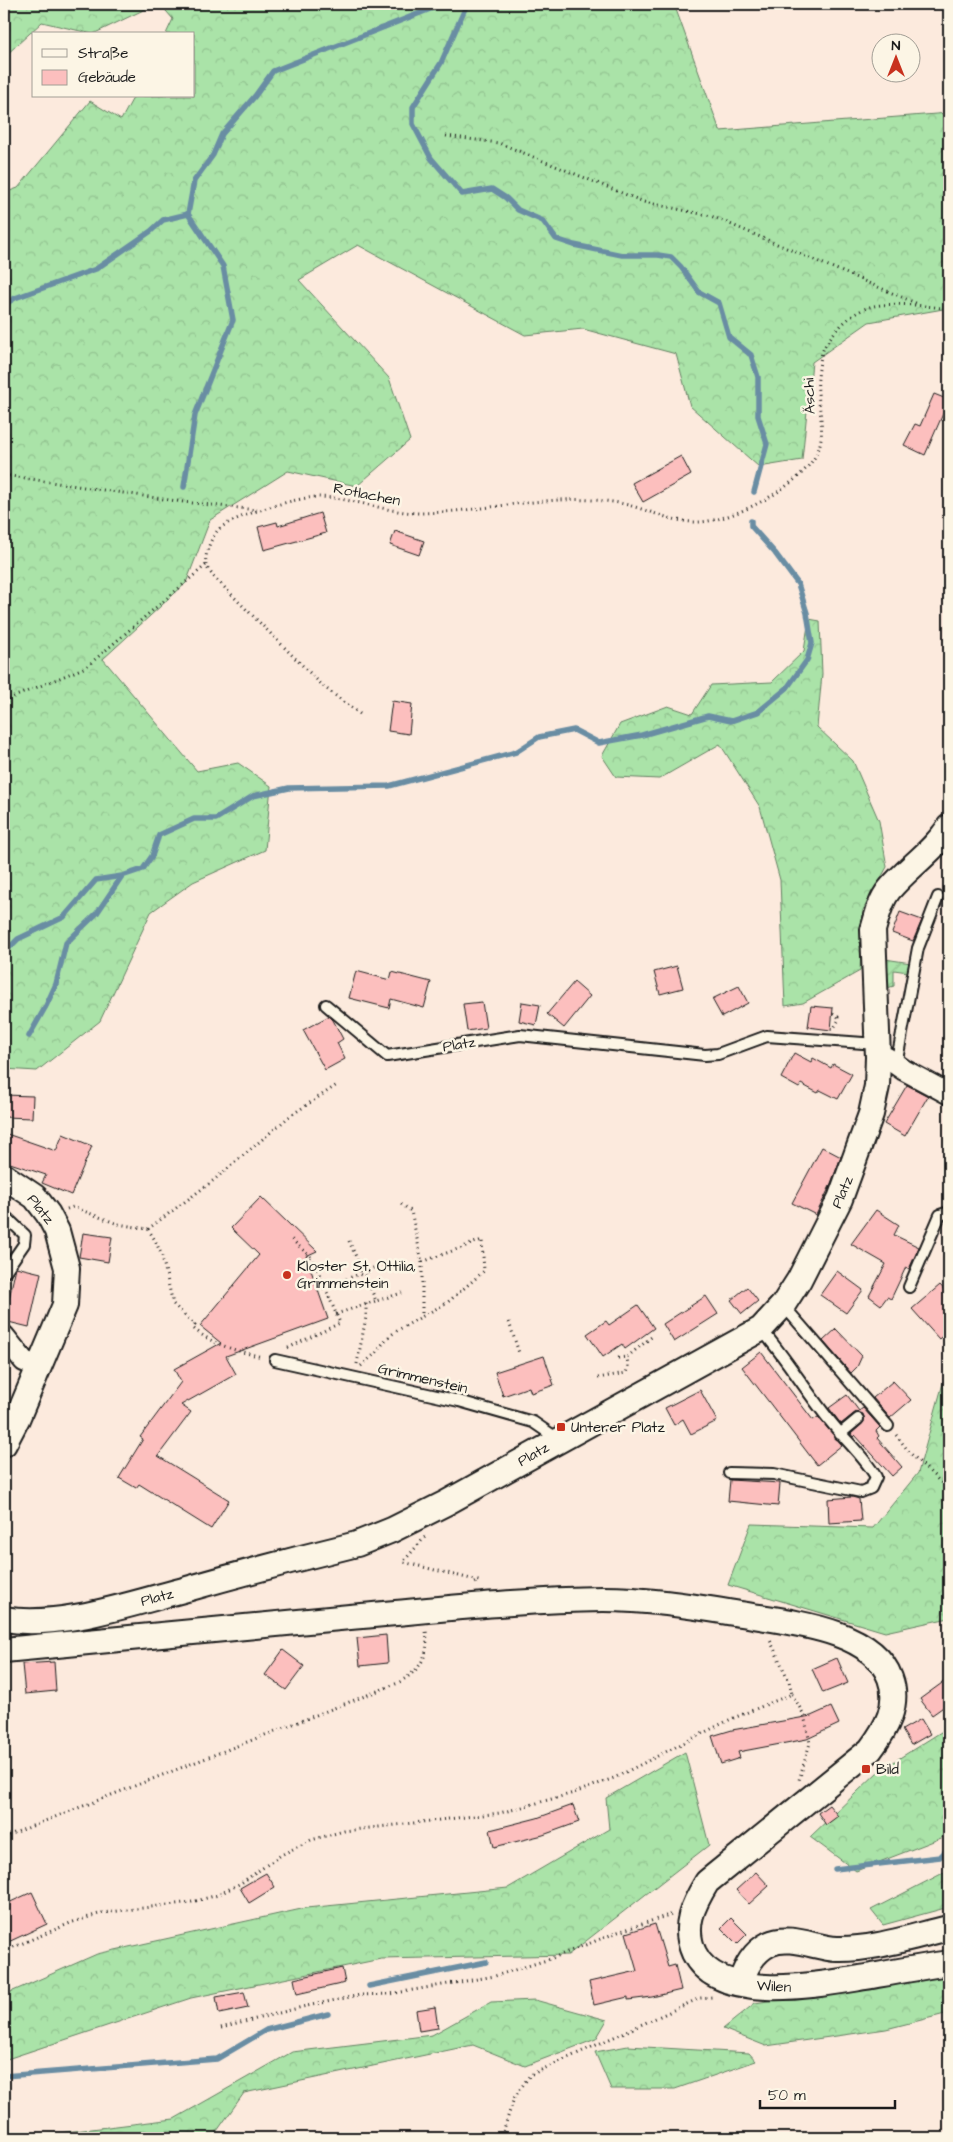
<svg xmlns="http://www.w3.org/2000/svg" width="953" height="2142" font-family="'Architects Daughter',sans-serif">
	<defs>
		<pattern id="forest-crowns" width="20" height="18" patternUnits="userSpaceOnUse" patternTransform="scale(1.25)"><rect width="20" height="18" fill="#aae3a8"/><path d="M2 6a3 3 0 1 1 6 0M12 15a3 3 0 1 1 6 0" fill="none" stroke="#92c290"/></pattern>
		<pattern id="garden-furrows" width="10" height="10" patternUnits="userSpaceOnUse" patternTransform="scale(1.25)"><rect width="10" height="10" fill="#aae3a8"/><path d="M-1 1l2-2M0 10L10 0M9 11l2-2" fill="none" stroke="#92c290"/></pattern>
	</defs>
	<rect width="100%" height="100%" fill="#fceadd"/>
	<filter id="ink" filterUnits="userSpaceOnUse"><feTurbulence type="fractalNoise" baseFrequency=".02" numOctaves="2"/><feDisplacementMap in="SourceGraphic" scale="10" xChannelSelector="R" yChannelSelector="G"/><feConvolveMatrix kernelMatrix="1 2 1 2 8 2 1 2 1" color-interpolation-filters="sRGB"/></filter>
	<g filter="url(#ink)">
		<!-- forest -->
		<path fill="url(#forest-crowns)" stroke="#638062" d="M4 4H156L93 34 42 22 4 57Z
			M160 4H674L720 131 949 113V308L869 322 812 362 802 460 759 467 690 406 676 354 583 329 525 335 358 245 299 280 389 378 410 440 357 486 288 471 210 520 186 583 103 659 197 771 238 763 271 786 265 850 193 882 151 912 100 1021 37 1071 4 1069V193L18 188 90 101 121 120 134 96H194V34H166L173 19Z
			M809 619 820 621 822 674 817 727 853 761 879 821 887 867 863 910 860 971 803 1003 785 1006 780 880 760 807 720 744 659 779 616 777 602 756 620 724 668 706 692 714 711 685 772 682 804 651Z
			M949 1373V1618L885 1632 728 1585 751 1524 873 1528 918 1473 945 1376Z
			M949 1727V1835L856 1871 810 1837 879 1771Z
			M685 1752 709 1845 568 1955 381 1959 191 1998 4 2060V1995L97 1954 306 1908 508 1888 609 1829 606 1798Z
			M949 1870V1907L883 1925 871 1910Z
			M949 1973V2013L886 2029 766 2046 723 2029 755 2003Z
			M535 2000 607 2020 596 2039 525 2066 473 2045 244 2093 212 2138H17L174 2119 292 2052 432 2035 491 2002Z
			M628 2046 749 2053 756 2061 675 2089H611L595 2052Z"/>
		<!-- garden -->
		<path fill="url(#garden-furrows)" stroke="#638062" d="M885 959 911 963 908 972 894 970V986L887 988Z"/>
		<g fill="none" stroke-linecap="round" stroke-linejoin="round">
			<!-- stream -->
			<path stroke="#698da3" stroke-width="5.5" d="M467 4 441 63 413 107V124L431 158 462 194 492 189 506 198 518 210 543 221 556 239 574 245 622 255H658L671 257 681 267 699 292 719 303 729 337 751 355 758 377V416L767 444 754 492
				M4 305 15 298 96 269 151 231 163 220 188 214 194 181 213 155 222 134 255 96 273 71 443 4
				M184 487 195 415 233 320 223 266 188 214
				M4 953 18 939 64 917 96 880 122 876
				M29 1036 46 1006 56 984 66 943 97 913 122 876 143 869 152 856 159 835 194 819H216L253 796 289 788 389 786 516 752 539 737 574 730 599 743 642 735 708 716 731 721 758 712 787 688 807 660 812 643 807 613 798 584 775 553 751 526V521
				M835 1869 940 1857 949 1848
				M369 1986 486 1962
				M4 2076 217 2059 266 2030 328 2014"/>
		</g>
		<!-- building -->
		<path fill="#fcbfbe" stroke="#1c1c1c" d="M934 394 949 400 925 455 904 445 915 424 920 426Z
			M681 456 691 475 643 502 632 483Z
			M320 513 326 533 264 550 258 527 277 522 278 526Z
			M395 531 424 541 419 555 390 545Z
			M392 701 412 704 409 734 388 731Z
			M900 912 922 920 913 941 892 933Z
			M677 966 683 988 660 994 654 972Z
			M356 971 390 980 392 972 431 982 424 1008 391 999 389 1008 349 998Z
			M574 982 590 996 564 1028 547 1014Z
			M739 986 748 1003 722 1017 712 999Z
			M482 1002 486 1028 467 1031 463 1004Z
			M522 1002 540 1005 536 1025 519 1021Z
			M811 1006 833 1008 831 1030 808 1027Z
			M329 1016 333 1020 343 1039 337 1043 345 1059 325 1070 303 1030Z
			M794 1053 811 1062 813 1058 831 1068 833 1064 852 1074 838 1099 820 1090 818 1093 801 1084 799 1088 781 1078Z
			M907 1085 928 1096 905 1136 884 1124Z
			M4 1095 33 1096 32 1118 4 1117Z
			M4 1133 56 1151 63 1134 92 1146 71 1195 42 1183 46 1175 4 1161Z
			M822 1147 841 1157 830 1186 816 1215 792 1203Z
			M261 1197 317 1251 306 1256 328 1319 226 1356 236 1374 181 1405 191 1412 158 1456 229 1500 211 1529 139 1484 136 1488 119 1478 143 1439 140 1437 181 1382 174 1369 221 1343 200 1326 259 1255 231 1228Z
			M876 1210 899 1225 894 1235 919 1247 909 1269 906 1267 891 1299 887 1297 881 1305 869 1296 886 1264 851 1244Z
			M83 1233 112 1237 108 1262 79 1257Z
			M16 1267 41 1273 29 1327 4 1321Z
			M837 1271 863 1290 846 1313 820 1295Z
			M940 1285 949 1295V1330L939 1339 912 1309Z
			M747 1287 758 1301 742 1314 731 1300Z
			M706 1296 718 1314 674 1342 663 1324Z
			M638 1305 654 1328 625 1349 622 1344 603 1357 587 1334 606 1321 609 1325Z
			M836 1329 862 1356 857 1367 851 1373 823 1341Z
			M761 1352 813 1420 818 1417 842 1445 817 1465 742 1367Z
			M544 1356 554 1385 531 1393 529 1387 503 1396 495 1372Z
			M893 1381 911 1400 890 1418 873 1398Z
			M700 1390 717 1421 691 1434 683 1419 674 1425 665 1408Z
			M847 1395 859 1411 863 1408 880 1427 876 1431 879 1436 877 1438 902 1467 892 1476 855 1435 853 1437 851 1434 864 1422 863 1414 856 1412 841 1424 829 1408Z
			M730 1480 780 1483 778 1506 728 1501Z
			M852 1497 859 1499 861 1521 829 1523 828 1499Z
			M386 1635 388 1663 360 1666 357 1638Z
			M283 1650 304 1666 286 1690 265 1675Z
			M837 1658 848 1683 823 1693 812 1669Z
			M54 1662 56 1691 25 1694 22 1664Z
			M949 1678V1703L932 1715 920 1699Z
			M831 1707 839 1724 807 1739 738 1752 740 1758 721 1764 712 1736 732 1730 811 1716Z
			M921 1719 930 1734 911 1745 902 1730Z
			M573 1805 579 1822 543 1835 494 1847 490 1830 537 1818Z
			M829 1805 838 1816 826 1825 818 1813Z
			M756 1872 769 1886 749 1904 736 1890Z
			M266 1873 275 1887 249 1903 240 1888Z
			M32 1892 47 1924 4 1944V1905Z
			M731 1918 747 1934 737 1944 721 1928Z
			M655 1924 668 1967 675 1965 681 1990 652 1997 628 2000V1997L594 2005 589 1982 637 1971 626 1933Z
			M342 1968 345 1983 297 1994 294 1979Z
			M244 1992 248 2008 219 2014 216 1997Z
			M435 2007 438 2028 419 2031 416 2010Z"/>
		<g fill="none" stroke-linecap="round" stroke-linejoin="round">
			<!-- service casing -->
			<g stroke="#1c1c1c" stroke-width="14">
				<path id="service" d="M326 1005 387 1056 520 1035 705 1055 718 1054 767 1036 877 1044
					M896 1065 918 948 938 897
					M4 1215 25 1235 24 1244 4 1273
					M909 1287 940 1215 949 1212
					M783 1305 888 1426
					M275 1360 459 1401 533 1422 552 1435 557 1440
					M840 1434 858 1419
					M729 1473 774 1474 861 1492 871 1488 876 1477C864 1456 845 1440 830 1421 806 1391 786 1358 761 1329"/>
			</g>
			<!-- minor casing -->
			<g stroke="#1c1c1c" stroke-width="24">
				<path id="minor" d="M878 1057 887 1058 904 1070 949 1094
					M4 1336 24 1361 39 1367"/>
			</g>
			<!-- tertiary casing -->
			<g stroke="#1c1c1c" stroke-width="28">
				<path id="tertiary" d="M4 1176 35 1197 48 1214 57 1231 67 1268 65 1305 17 1419 4 1444
					M4 1619C59 1629 133 1603 187 1589 243 1573 300 1558 357 1544L392 1530 446 1503 761 1329 783 1305 799 1280 840 1199 871 1114 877 1086 878 1057 873 930C877 917 880 901 889 890 908 867 933 852 949 827
					M4 1650C119 1639 235 1628 350 1617 434 1610 519 1600 603 1599 649 1599 696 1607 741 1614 786 1622 872 1628 890 1678 900 1705 886 1729 870 1750L707 1882C693 1905 682 1926 694 1953 719 2005 822 1984 866 1977 894 1972 921 1967 949 1963
					M740 1983C746 1967 753 1952 769 1944 790 1934 815 1948 837 1949 874 1950 913 1936 949 1928"/>
			</g>
			<!-- path -->
			<path stroke="#1c1c1c" stroke-width="3" stroke-dasharray="1 4" stroke-linecap="butt" d="M446 136 499 143 644 202 711 216 918 304
				M4 475 183 502 257 510
				M4 701 86 667 206 565
				M360 714 324 687 214 577C212 574 207 569 206 565 204 555 211 538 218 530 232 516 300 496 320 497 355 498 386 513 421 513 485 512 549 493 613 502 643 506 669 523 699 522 735 521 813 481 820 444 825 422 816 400 818 378 819 369 820 354 825 346 834 330 855 309 874 306 896 302 928 306 949 309
				M833 1014 838 1017V1021L834 1028
				M67 1209 73 1207 118 1224 148 1229 155 1240 162 1256 173 1304 195 1325 193 1328C212 1345 238 1351 262 1357
				M148 1229 214 1180 290 1116 337 1085
				M349 1241 361 1268
				M422 1262V1316
				M368 1270 388 1262
				M365 1275 376 1301 402 1293
				M318 1290 359 1274 363 1276 367 1275 368 1269 363 1267 360 1268 359 1274
				M336 1314 376 1301
				M509 1322 519 1353
				M288 1348 340 1323 313 1259 290 1238
				M618 1358 627 1357
				M357 1364 366 1317V1303
				M361 1366 376 1353 387 1338 398 1330 448 1302 484 1271 482 1240 422 1262 411 1211 398 1202
				M598 1378 626 1373 628 1366 627 1357 654 1335
				M896 1435 910 1453 949 1490
				M425 1537 403 1562 479 1581 473 1584
				M792 1694 804 1715 810 1743 799 1780
				M4 1837 398 1683C419 1671 430 1657 426 1631
				M4 1951 73 1922 102 1913 192 1902 218 1895 241 1883 281 1855 311 1840 344 1831 500 1813 574 1793 614 1778 731 1719 792 1694 789 1681 769 1638
				M221 2028 302 2007 360 1995 390 1994 495 1976 550 1959 618 1932 672 1914
				M99 2138 150 2134 200 2138
				M496 2138 503 2132 514 2098 530 2075 700 1998 712 1997"/>
			<!-- service -->
			<use href="#service" stroke="#fcf5e5" stroke-width="10"/>
			<!-- minor -->
			<use href="#minor" stroke="#fcf5e5" stroke-width="20"/>
			<!-- tertiary -->
			<use href="#tertiary" stroke="#fcf5e5" stroke-width="24"/>
		</g>
	</g>
	<!-- markers -->
	<g fill="#c8321e" stroke="#fcf5e5" stroke-width="2">
		<circle cx="287" cy="1275" r="5"/>
		<rect x="556" y="1422" width="10" height="10" rx="2.5"/>
		<rect x="861" y="1764" width="10" height="10" rx="2.5"/>
	</g>
	<g text-anchor="middle" stroke-width="5" stroke-linejoin="round" paint-order="stroke">
		<!-- street labels -->
		<g font-size="15" fill="#1c1c1c" stroke="#fcf5e5">
			<text transform="translate(809 396) rotate(-92)" y="5">Äschi</text>
			<text transform="translate(367 494) rotate(11)" y="5">Rotlachen</text>
			<text transform="translate(459 1044) rotate(-9)" y="5">Platz</text>
			<text transform="translate(842 1192) rotate(-67)" y="5">Platz</text>
			<text transform="translate(41 1209) rotate(51)" y="5">Platz</text>
			<text transform="translate(423 1378) rotate(13)" y="5">Grimmenstein</text>
			<text transform="translate(533 1454) rotate(-30)" y="5">Platz</text>
			<text transform="translate(157 1597) rotate(-15)" y="5">Platz</text>
			<text transform="translate(774 1986) rotate(3)" y="5">Wilen</text>
		</g>
		<!-- poi labels -->
		<g font-size="15" fill="#1c1c1c" stroke="#fcf5e5" text-anchor="start">
			<text x="297" y="1271">Kloster St. Ottilia,<tspan x="297" dy="17">Grimmenstein</tspan></text>
			<text x="571" y="1432">Unterer Platz</text>
			<text x="876" y="1774">Bild</text>
		</g>
	</g>
	<!-- margin -->
	<rect width="953" height="2142" fill="none" stroke="#fcf5e5" stroke-width="20"/>
	<rect x="10" y="10" width="933" height="2122" fill="none" stroke="#1c1c1c" stroke-width="2" filter="url(#ink)"/>
	<!-- legend -->
	<rect x="32" y="32" width="162" height="65" fill="#fcf5e5" stroke="#a29e95"/>
	<rect x="42" y="49" width="25" height="8" fill="#fcf5e5" stroke="#a29e95"/>
	<text x="78" y="58" font-size="15" fill="#1c1c1c">Straße</text>
	<rect x="42" y="70" width="25" height="15" fill="#fcbfbe" stroke="#a29e95"/>
	<text x="78" y="82" font-size="15" fill="#1c1c1c">Gebäude</text>
	<!-- north arrow -->
	<g transform="translate(896 58)"><circle r="24" fill="#fcf5e5" stroke="#a29e95"/>
	<path d="M0-4L9 19L0 12L-9 19Z" fill="#c8321e"/>
	<text y="-8" font-size="14" font-weight="bold" text-anchor="middle" fill="#1c1c1c">N</text>
	</g>
	<!-- scale -->
	<path d="M760 2100v8h135v-8" fill="none" stroke="#1c1c1c" stroke-width="2.5"/>
	<text x="768" y="2100" font-size="15" fill="#1c1c1c" stroke="#fcf5e5" stroke-width="4" paint-order="stroke">50 m</text>
</svg>
